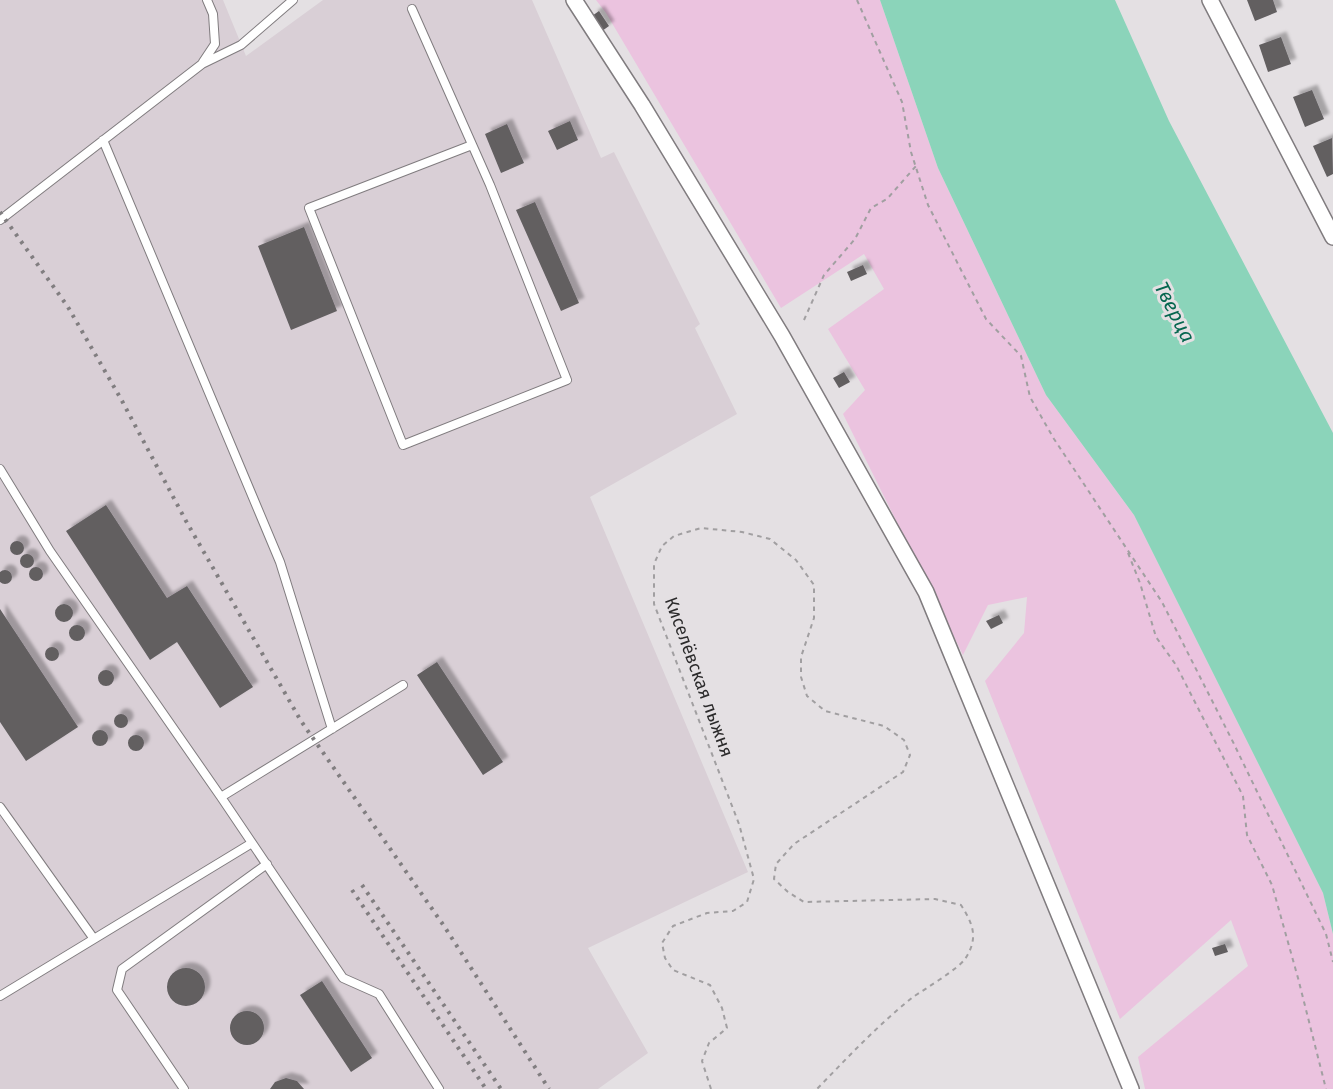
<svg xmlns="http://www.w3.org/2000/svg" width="1333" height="1089" font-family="'Fira Sans',sans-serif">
	<defs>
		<filter id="shadow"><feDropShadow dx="5.5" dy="-5.5" stdDeviation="1.5" flood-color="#0004"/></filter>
	</defs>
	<rect width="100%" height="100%" fill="#e4e0e3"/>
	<!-- built -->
	<path fill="#d9cfd6" d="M0 0H223L246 56 323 0H532L601 158 614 152 700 324 695 328 737 414 590 497 748 872 588 948 648 1053 598 1089H0Z"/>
	<!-- green -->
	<path fill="#ebc3df" d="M596 0H880L938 168 1046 395 1134 515 1323 893 1333 934V1089H1145L1138 1057 1248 966 1231 920 1120 1019 985 681 1024 633 1027 597 988 605 963 655 843 414 865 390 828 329 884 289 864 254 781 308 606 13Z"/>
	<!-- water -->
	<path fill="#8bd4ba" d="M880 0H1115L1169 121 1333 433V934L1323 893 1134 515 1046 395 938 168Z"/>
	<!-- building -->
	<path fill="#625f61" filter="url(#shadow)" d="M1247 0H1273L1277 12 1255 21Z
		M599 11 609 26 602 31 592 16Z
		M1281 37 1291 64 1268 72 1259 45Z
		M1312 90 1324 119 1305 127 1293 97Z
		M570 121 578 140 557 150 548 131Z
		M507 124 524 163 501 173 485 134Z
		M1332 138 1333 174 1327 177 1313 146Z
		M535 202 579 303 561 311 516 210Z
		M304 227 337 311 291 330 258 246Z
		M863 265 867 274 851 281 847 272Z
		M844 372 850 382 839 388 833 378Z
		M106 505 167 598 187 586 253 687 220 708 177 642 150 660 66 531Z
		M10 548a7 7 0 1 1 14 0a7 7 0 1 1-14 0Z
		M20 561a7 7 0 1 1 14 0a7 7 0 1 1-14 0Z
		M29 574a7 7 0 1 1 14 0a7 7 0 1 1-14 0Z
		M-2 577a7 7 0 1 1 14 0a7 7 0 1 1-14 0Z
		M55 613a9 9 0 1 1 18 0a9 9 0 1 1-18 0Z
		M0 609 78 727 26 761 0 722Z
		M999 615 1003 623 991 629 986 621Z
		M69 633a8 8 0 1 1 16 0a8 8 0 1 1-16 0Z
		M45 654a7 7 0 1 1 14 0a7 7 0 1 1-14 0Z
		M437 662 503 762 483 775 417 675Z
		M98 678a8 8 0 1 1 16 0a8 8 0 1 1-16 0Z
		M114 721a7 7 0 1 1 14 0a7 7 0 1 1-14 0Z
		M92 738a8 8 0 1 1 16 0a8 8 0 1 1-16 0Z
		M128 743a8 8 0 1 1 16 0a8 8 0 1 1-16 0Z
		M1225 944 1228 952 1215 956 1212 948Z
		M167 987a19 19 0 1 1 38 0a19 19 0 1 1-38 0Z
		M322 981 372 1058 351 1072 300 995Z
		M230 1028a17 17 0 1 1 34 0a17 17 0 1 1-34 0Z
		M286 1078 297 1081 304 1089H270L275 1082Z"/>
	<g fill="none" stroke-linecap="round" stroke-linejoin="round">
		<!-- service casing -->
		<g stroke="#807c7f" stroke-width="10">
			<path id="service" d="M412 9 490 185 567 380 403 445 309 208 472 145
				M203 62 215 44 213 14 207 0
				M103 140 280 562 332 729
				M0 220 202 64 241 45 293 0
				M0 469 50 551 221 797 343 978 379 994 439 1089
				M221 797 403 685
				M0 807 94 939
				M0 996 252 843
				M184 1089 117 990 122 969 267 864"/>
		</g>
		<!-- minor casing -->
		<g stroke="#807c7f" stroke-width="18">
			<path id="minor" d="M574 0 642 105 782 336 926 592 1131 1089
				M1210 0 1333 237"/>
		</g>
		<!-- path -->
		<path stroke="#a19fa1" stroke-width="2" stroke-dasharray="4.5 4.5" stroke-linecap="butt" d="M857 0 902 102 911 152 928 205 986 319 1021 356 1030 397 1054 439 1162 602 1233 742 1326 934 1333 962
			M804 320 824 275 855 239 871 208 887 199 916 166
			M1128 553 1140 583 1156 637 1176 665 1243 796 1247 835 1272 885 1298 978 1326 1089
			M711 1089 702 1061 709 1043 727 1028 722 1008 710 985 673 970 665 958 662 943 673 926 707 913 733 911 747 902 754 879 739 824 654 604V564L662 546 674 536 701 528 742 532 770 539 796 560 814 585V618L801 657V677L807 696 825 711 884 726 904 740 910 755 903 772 794 844 776 864 774 879 788 892 804 902 935 899 961 905C973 924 979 938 965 959 958 969 925 989 913 997 878 1025 848 1057 817 1089"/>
		<!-- service -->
		<use href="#service" stroke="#fff" stroke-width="8"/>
		<!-- minor -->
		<use href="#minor" stroke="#fff" stroke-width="15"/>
		<!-- rail -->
		<path stroke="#817e80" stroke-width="4" stroke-dasharray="3 6" stroke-linecap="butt" d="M0 212 68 307 121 399 186 521 301 721 444 926 549 1089
			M362 885 501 1089
			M352 890 486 1089"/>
	</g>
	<g text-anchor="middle" stroke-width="6" stroke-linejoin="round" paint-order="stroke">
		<!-- street labels -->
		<g font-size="18" fill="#2c2b2c" stroke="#e4e0e3">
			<text transform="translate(699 677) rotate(70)" y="6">Киселёвская лыжня</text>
		</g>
		<!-- water labels -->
		<g font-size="20" font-style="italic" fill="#05674f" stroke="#e4e0e3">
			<text transform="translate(1175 312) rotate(63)" y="7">Тверца</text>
		</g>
	</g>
</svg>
